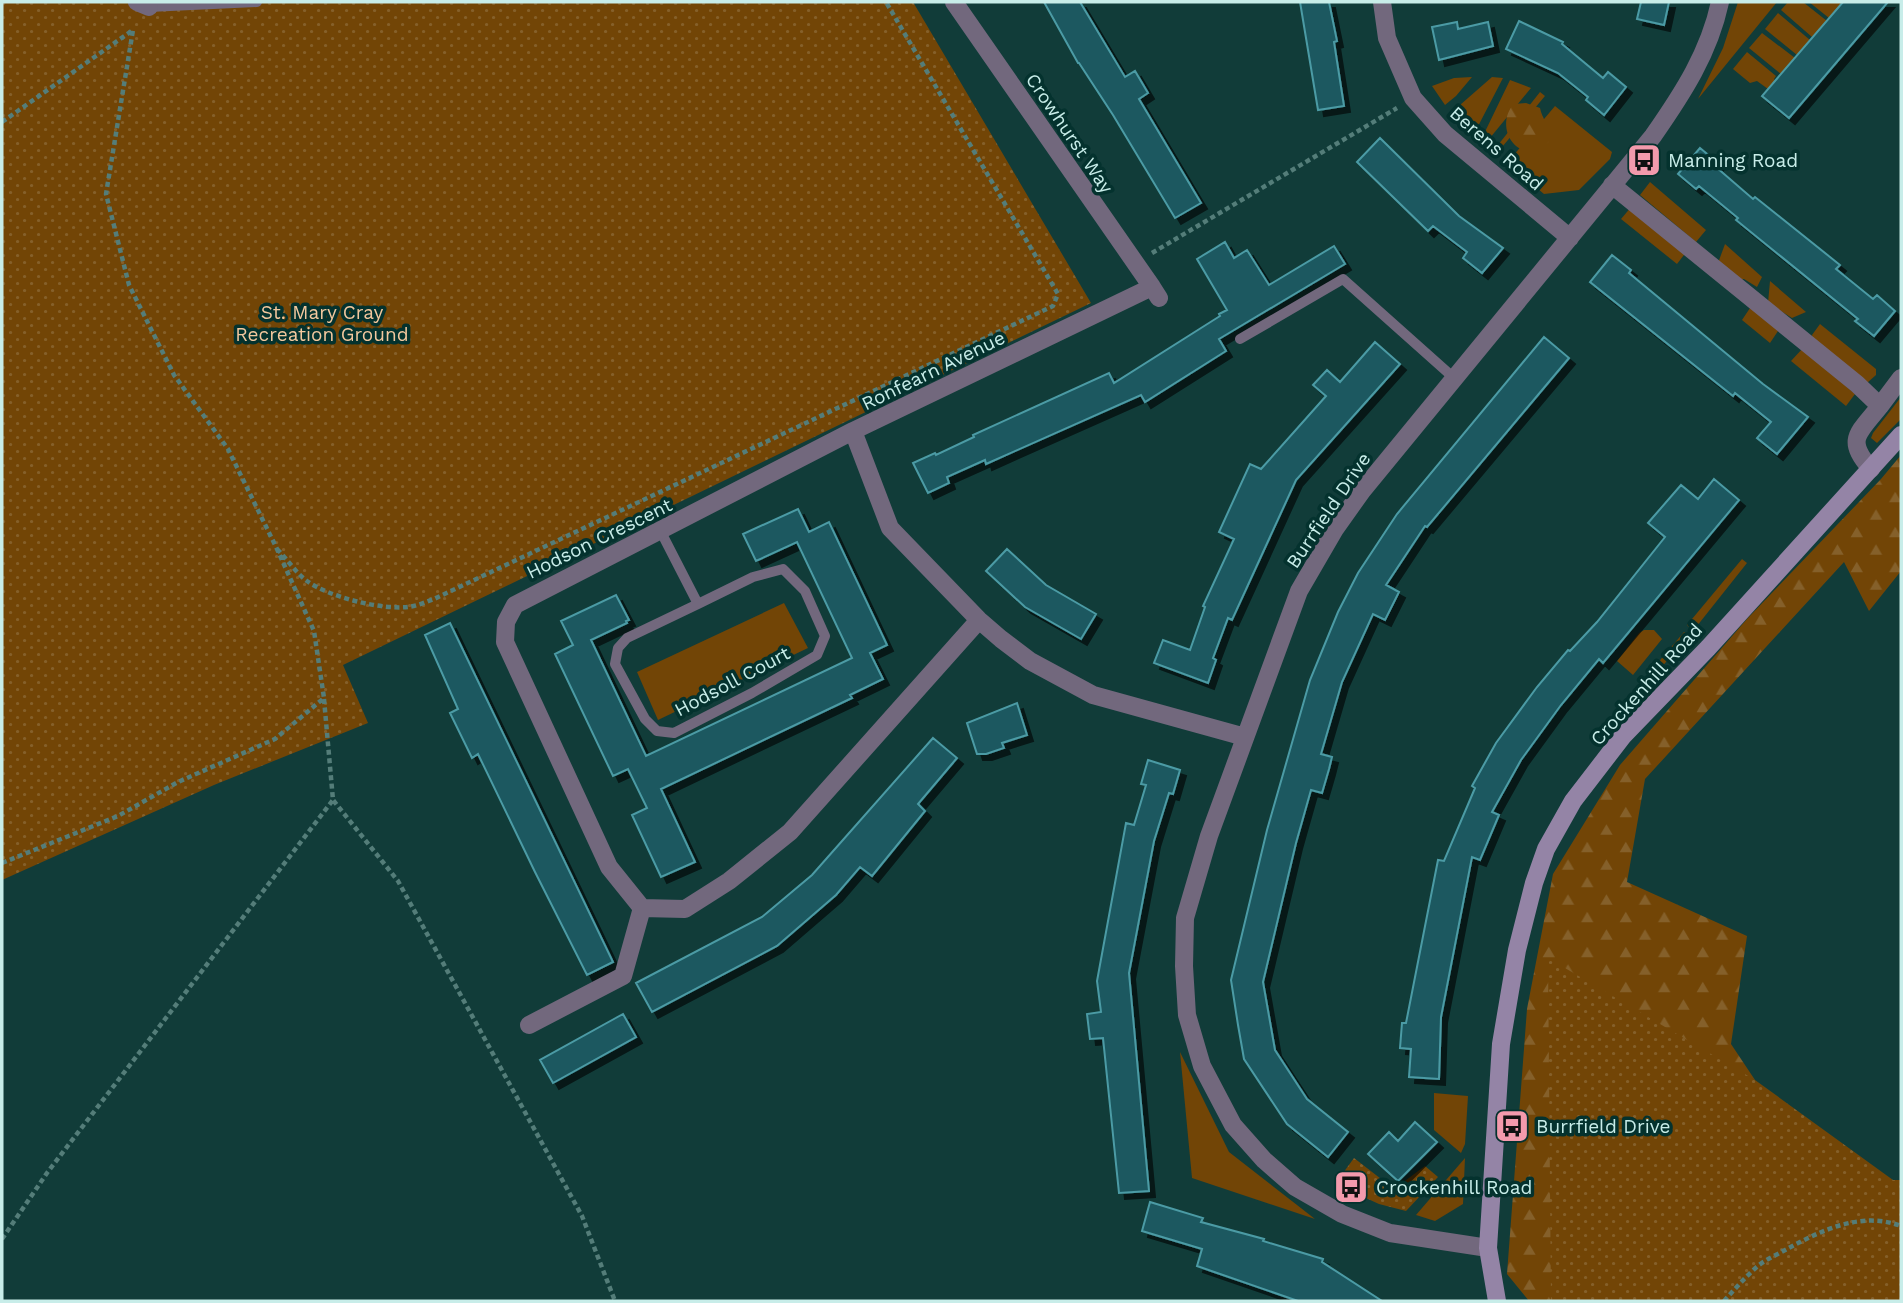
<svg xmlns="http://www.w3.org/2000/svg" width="1903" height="1303" font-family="'Work Sans',sans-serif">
	<defs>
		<pattern id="forest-firs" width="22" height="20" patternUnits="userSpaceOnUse" patternTransform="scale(1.75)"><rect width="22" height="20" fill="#724506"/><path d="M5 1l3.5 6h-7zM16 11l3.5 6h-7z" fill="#85602a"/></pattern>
		<pattern id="park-dots" width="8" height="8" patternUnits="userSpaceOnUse" patternTransform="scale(1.75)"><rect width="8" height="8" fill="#724506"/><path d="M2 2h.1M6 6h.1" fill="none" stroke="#85602a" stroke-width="1.8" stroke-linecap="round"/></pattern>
		<filter id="shadow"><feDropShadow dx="6" dy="6" stdDeviation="0" flood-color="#0009"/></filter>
	</defs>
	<rect width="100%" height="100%" fill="#113c39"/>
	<!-- grass -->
	<path fill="#724506" d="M1738 2H1777L1698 99 1723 48Z
		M1788 2H1803L1827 21 1812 37 1781 10Z
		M1809 2H1843L1829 18Z
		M1778 13 1810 40 1797 55 1765 29Z
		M1762 33 1795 58 1781 74 1749 48Z
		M1747 52 1776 76 1774 79 1775 81 1768 89 1757 81 1750 83 1733 69Z
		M1472 77 1456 96 1445 105 1432 86 1454 78Z
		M1492 77 1503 78 1474 134 1452 112Z
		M1510 80 1531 88 1485 144 1481 140Z
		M1540 92 1545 96 1497 153 1494 150Z
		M1555 106 1612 152 1610 159 1579 190 1544 194 1507 163Z
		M1650 182 1706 230 1696 242 1640 195Z
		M1632 206 1687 251 1677 264 1621 219Z
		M1725 244 1762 277 1757 287 1744 279 1740 280 1718 263Z
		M1770 281 1806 312 1792 318 1768 303Z
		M1752 305 1780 328 1770 343 1742 320Z
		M1820 324 1876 369V375L1867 383 1813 341 1812 335Z
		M1803 348 1855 394 1846 406 1791 361Z
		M1901 397V419L1877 443 1871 438 1873 433Z
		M1742 559 1747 563 1693 631 1687 625Z
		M784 603 808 648 658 720 637 672Z
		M1644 630H1654L1662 639 1633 675 1617 661 1639 633Z
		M1684 632 1688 635 1626 711 1621 706Z
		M1180 1052 1229 1152 1315 1219 1192 1178Z
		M1434 1093 1468 1096 1465 1144 1461 1153 1434 1130Z
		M1465 1158 1463 1204 1435 1221 1416 1215Z"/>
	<!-- forest -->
	<path fill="url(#forest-firs)" d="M1526 103 1540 108C1542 119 1550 127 1553 138 1549 141 1544 147 1540 149 1513 160 1495 124 1514 104Z
		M1901 455V571L1869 611 1844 562 1645 779 1627 882 1747 936 1731 1044 1755 1080 1595 1006 1566 1301H1529L1507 1274 1527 1009 1553 874 1620 765 1747 619 1881 479Z"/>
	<!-- park -->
	<path fill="url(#park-dots)" d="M2 2H913L1091 303 343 665 368 723 214 785 2 880Z
		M1548 958 1755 1080 1893 1180H1901V1301H1551Z
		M1354 1158 1394 1189 1425 1166 1438 1177 1406 1211 1379 1204 1335 1184Z"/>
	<!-- building -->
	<path fill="#1c5961" stroke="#4c9ba5" stroke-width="2" filter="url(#shadow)" d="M1044 2H1080L1125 77 1135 71 1148 93 1139 99 1201 203 1175 218 1113 115 1079 63H1078Z
		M1300 2H1329L1337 41 1334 42 1344 106 1318 110Z
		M1641 2H1669L1664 25 1637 19Z
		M1843 2H1888L1789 118 1762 96Z
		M1519 21 1563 42 1562 44 1603 78 1608 72 1626 87 1604 115 1586 100 1588 97 1558 73 1506 49Z
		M1457 22 1458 29 1488 22 1493 46 1439 60 1432 27Z
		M1380 138 1459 216 1503 248 1482 273 1463 258 1467 252 1433 226 1428 231 1357 162Z
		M1700 148 1718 163 1716 167 1753 199 1755 197 1840 265 1836 269 1873 299 1877 295 1895 311 1874 336 1855 321 1858 319 1736 220 1738 218 1699 186 1696 189 1678 174Z
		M1225 242 1234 258 1247 250 1269 285 1334 246 1345 264 1219 339 1226 351 1145 402 1141 395 986 464 985 460 947 477 949 483 928 493 913 463 935 453 936 455 974 437 973 435 1109 373 1114 383 1220 316 1219 314 1227 310 1197 259Z
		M1612 255 1631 270 1629 273 1763 384 1808 417 1777 454 1757 438 1771 422 1735 393 1733 396 1590 282Z
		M1544 337 1569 358 1427 527 1425 526 1386 585 1399 592 1385 620 1373 614 1342 682 1321 754 1332 757 1329 769 1322 793 1311 790 1296 843 1263 982 1275 1050 1307 1099 1348 1132 1328 1157 1287 1124 1244 1059 1238 1025 1231 980 1267 830 1310 680 1338 612 1358 573 1397 514Z
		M1375 342 1400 364 1296 480 1232 620 1228 618 1213 658 1216 660 1208 683 1154 663 1163 640 1190 650 1205 607 1203 606 1234 539 1219 532 1250 464 1261 469 1326 396 1313 385 1327 370 1340 382Z
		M1714 479 1739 500 1603 663 1599 659 1561 705 1521 760 1492 812 1499 815 1480 860 1472 857 1441 1017 1439 1079 1409 1077 1411 1049 1400 1048 1402 1023H1406L1438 860 1444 861 1475 788 1472 786 1496 743 1537 687 1568 650 1570 651 1597 622 1665 537 1648 523 1681 485 1698 499Z
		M798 509 809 532 829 522 887 645 870 653 883 679 850 695 852 698 661 789 695 862 661 877 632 815 647 808 628 769 613 776 555 654 573 645 561 621 616 595 629 620 626 621 627 623 591 640 646 756 852 658 797 542 756 561 743 534Z
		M1007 549 1046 585 1096 614 1081 639 1025 607 986 571Z
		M450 623 613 962 587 975 535 872 478 754 472 758 450 713 458 709 425 635Z
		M1017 703 1027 735 1002 743 1004 748 986 754H977L967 723Z
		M933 738 957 758 918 804 925 811 872 876 860 867 836 895 777 946 652 1012 636 983 762 917 812 875Z
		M1148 760 1180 770 1173 794 1169 793 1154 841 1129 973 1149 1191 1119 1193 1103 1038 1090 1039 1087 1014 1101 1012 1097 981 1126 823 1134 825 1146 785 1141 784Z
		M623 1014 636 1037 553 1083 540 1060Z
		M1415 1122 1437 1142 1398 1181 1368 1154 1389 1132 1398 1141Z
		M1150 1202 1203 1218 1201 1222 1264 1239 1263 1241 1323 1259 1322 1262 1382 1301H1298L1197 1266 1202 1249 1142 1231Z"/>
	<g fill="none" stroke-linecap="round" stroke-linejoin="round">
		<!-- path -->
		<path stroke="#547d79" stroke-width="4.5" stroke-dasharray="5 3.5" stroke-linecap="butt" d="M2 122 133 30
			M1152 253 1397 108
			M277 549C287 559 296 573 307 581 329 597 381 610 408 607 417 606 426 602 434 599L1053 306 1058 294 886 2
			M324 699 333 800 398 881 582 1216 615 1301
			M2 863 118 816 178 782 275 739 324 698 314 631 277 549 228 449 174 375 129 285 106 194 133 30
			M2 1239 47 1173 333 800
			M1724 1301C1735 1289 1746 1276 1759 1265 1767 1259 1778 1254 1787 1249 1822 1230 1861 1211 1901 1226"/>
		<!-- lane -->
		<path stroke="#72687d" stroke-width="10" d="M149 7 257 2
			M1240 339 1343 279 1454 378
			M661 532 698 604 753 577 783 569 805 591 825 636 817 655 752 693 674 733 657 731 645 719 615 664 618 648 627 638 698 604"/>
		<!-- street -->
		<path stroke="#72687d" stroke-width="18" d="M137 2 149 7
			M954 2 1152 287
			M1382 2 1387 38 1413 98 1445 134 1570 238
			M1612 185 1857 384 1880 406 1901 378
			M1159 298 1152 287 853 431 890 528 979 620 1001 639 1030 661 1093 695 1245 737
			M853 431 515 605 506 622 505 642 609 867 642 908 685 909 729 881 790 832 979 620
			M1871 469C1845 439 1858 434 1880 406
			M529 1025 623 976 642 908
			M1488 1248 1390 1233 1342 1214 1295 1187 1264 1160 1233 1125 1202 1066 1187 1015 1184 966 1185 918 1209 836 1299 591 1335 529 1362 491 1653 136C1683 93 1709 53 1720 2"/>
		<!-- secondary -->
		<path stroke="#9484a6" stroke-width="18" d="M1497 1301 1488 1248 1501 1044 1517 950 1534 883 1546 849 1573 801 1623 736 1708 648 1901 435"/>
	</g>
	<!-- icons -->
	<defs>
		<g id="bus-square" transform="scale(1.75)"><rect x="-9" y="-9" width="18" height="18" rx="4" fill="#f39aac" stroke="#04322e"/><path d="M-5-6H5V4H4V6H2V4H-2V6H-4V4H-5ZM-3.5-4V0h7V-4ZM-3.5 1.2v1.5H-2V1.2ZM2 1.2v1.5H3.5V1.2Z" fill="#111"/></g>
	</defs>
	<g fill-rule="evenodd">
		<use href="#bus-square" x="1644" y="160"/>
		<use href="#bus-square" x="1512" y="1126"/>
		<use href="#bus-square" x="1351" y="1187"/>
	</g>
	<g text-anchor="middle" stroke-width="7" stroke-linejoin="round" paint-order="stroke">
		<!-- street labels -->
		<g font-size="19" fill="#c8ede9" stroke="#04322e">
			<text transform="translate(1070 133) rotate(56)" y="7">Crowhurst Way</text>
			<text transform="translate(1497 148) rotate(41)" y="7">Berens Road</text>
			<text transform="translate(933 370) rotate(-26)" y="7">Ronfearn Avenue</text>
			<text transform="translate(1328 510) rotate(-56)" y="7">Burrfield Drive</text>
			<text transform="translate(599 538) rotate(-26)" y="7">Hodson Crescent</text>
			<text transform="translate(732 681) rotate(-28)" y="7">Hodsoll Court</text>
			<text transform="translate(1646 684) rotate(-48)" y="7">Crockenhill Road</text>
		</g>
		<!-- poi labels -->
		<g font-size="19" fill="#c8ede9" stroke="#04322e" text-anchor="start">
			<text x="1668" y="167">Manning Road</text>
			<text x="1536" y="1133">Burrfield Drive</text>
			<text x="1376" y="1194">Crockenhill Road</text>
		</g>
		<!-- park labels -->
		<g font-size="19" fill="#f3c89e" stroke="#04322e">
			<text x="322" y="319">St. Mary Cray<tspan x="322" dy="22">Recreation Ground</tspan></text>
		</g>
	</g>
	<!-- border -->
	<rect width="1903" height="1303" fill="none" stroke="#c8ede9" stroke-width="7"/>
</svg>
